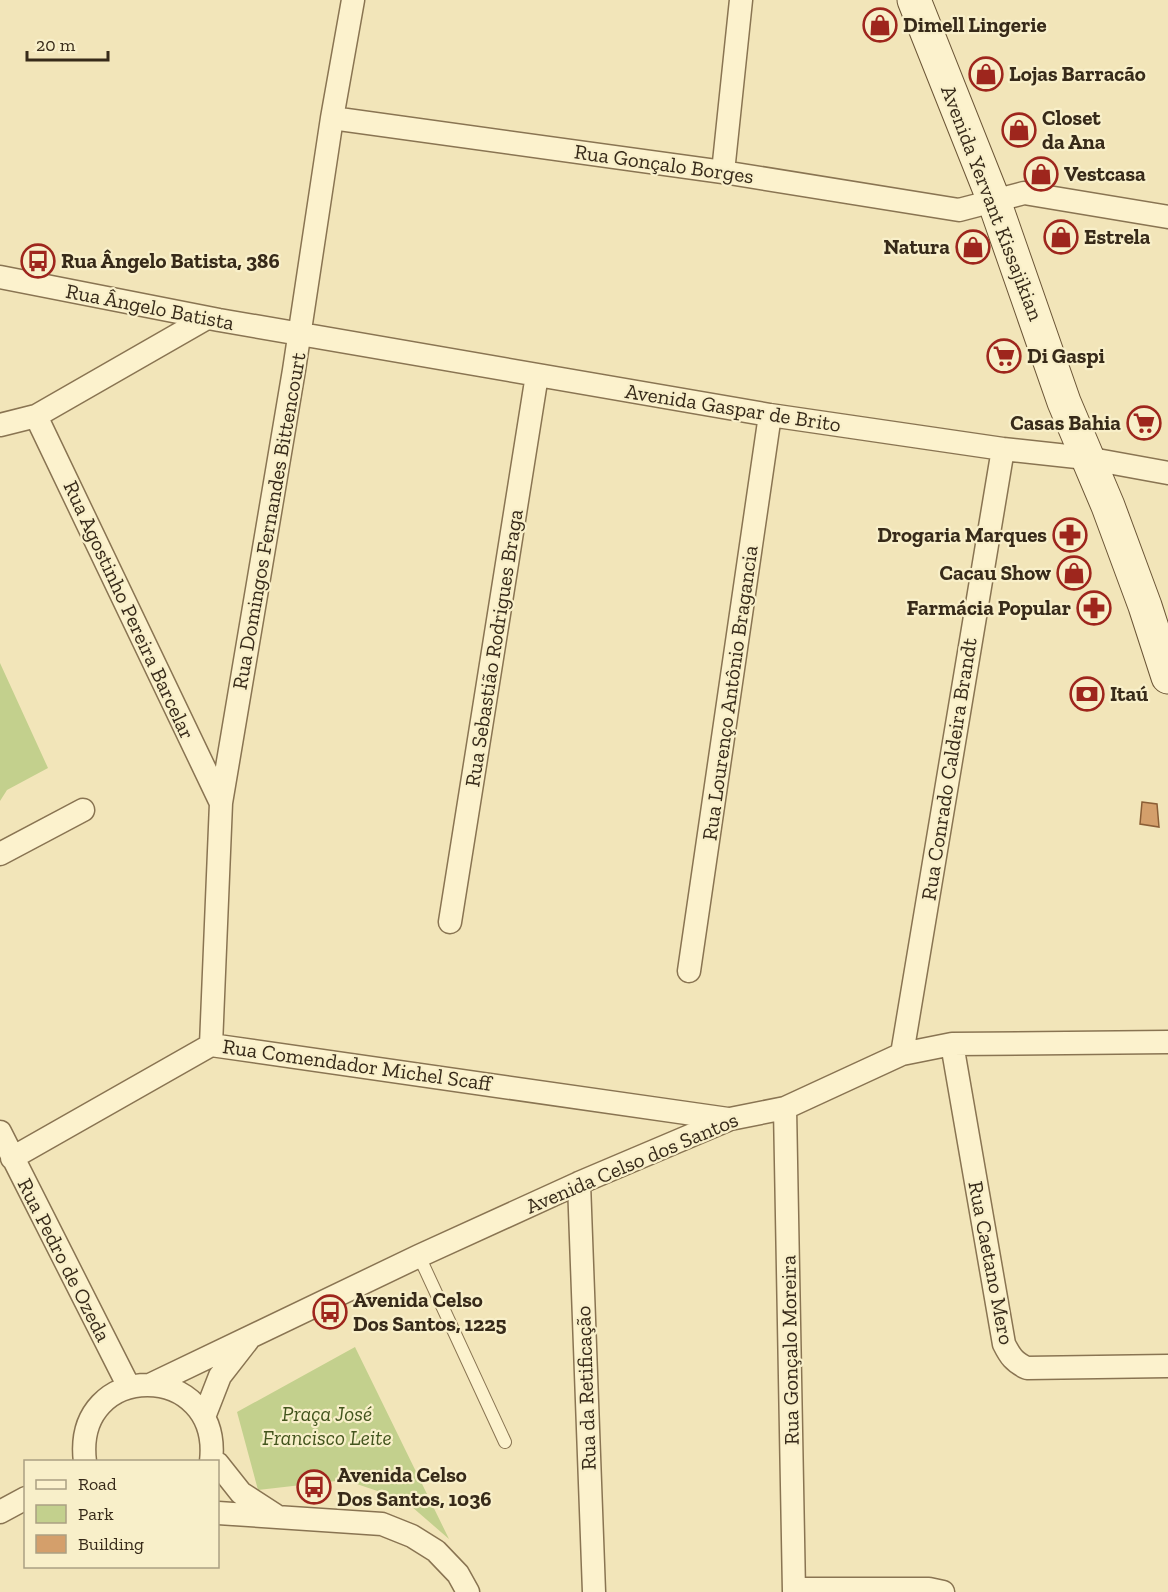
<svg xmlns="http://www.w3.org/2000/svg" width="1168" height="1592" font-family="'Zilla Slab',serif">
	<rect width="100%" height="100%" fill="#f2e5b9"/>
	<!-- green -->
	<path fill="#c3d08d" d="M0 663 48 768 7 790 0 801Z
		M355 1347 449 1539 404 1500 345 1480 258 1490 237 1412Z"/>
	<!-- building -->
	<path fill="#d49f6b" stroke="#8b5e36" stroke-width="1.5" d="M1142 802 1157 804 1159 827 1140 824Z"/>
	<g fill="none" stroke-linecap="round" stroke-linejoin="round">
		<!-- lane casing -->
		<g stroke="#897452" stroke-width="14">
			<path id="lane" d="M419 1256 505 1442"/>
		</g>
		<!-- street casing -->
		<g stroke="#897452" stroke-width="25">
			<path id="street" d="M332 118 723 172 959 210 1024 193 1168 217
				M723 172 741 0
				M0 277 219 320 770 415 1003 449 1086 458 1168 473
				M36 416 221 803
				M0 425 36 416 207 318
				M0 854 83 810
				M450 922 537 375
				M689 971 770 415
				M952 1044 1004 1344C1010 1356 1014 1362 1027 1368L1168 1366
				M211 1045 221 803 294 370 332 118 353 0
				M902 1054 1003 449
				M785 1108 794 1592
				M0 1132 129 1387
				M12 1158 211 1045 728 1119
				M579 1183 594 1592
				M152 1384 419 1256 579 1183 730 1119 785 1108 902 1054 952 1044 1168 1042
				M204 1417 220 1376 248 1340
				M85 1462C72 1359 223 1360 211 1462
				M218 1464 241 1493 275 1515
				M0 1512 26 1498
				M218 1513 382 1524 412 1536 436 1551 458 1574 468 1592
				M794 1589H929L943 1592"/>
		</g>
		<!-- secondary casing -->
		<g stroke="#6b5536" stroke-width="35">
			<path id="secondary" d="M914 0 994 201 1064 402 1108 506 1145 606 1168 677"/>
		</g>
		<!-- lane -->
		<use href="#lane" stroke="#fcf2cd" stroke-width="12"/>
		<!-- street -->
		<use href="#street" stroke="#fcf2cd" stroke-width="22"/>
		<!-- secondary -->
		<use href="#secondary" stroke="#fcf2cd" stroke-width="33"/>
	</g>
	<!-- icons -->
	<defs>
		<g id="shop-ring" transform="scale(1.725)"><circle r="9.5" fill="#f8efc9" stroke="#9e261d" stroke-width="1.5"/><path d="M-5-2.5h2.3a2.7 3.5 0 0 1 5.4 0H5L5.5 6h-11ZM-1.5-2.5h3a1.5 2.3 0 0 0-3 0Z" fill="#9e261d"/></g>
		<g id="bus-ring" transform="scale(1.725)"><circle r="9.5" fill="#f8efc9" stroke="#9e261d" stroke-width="1.5"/><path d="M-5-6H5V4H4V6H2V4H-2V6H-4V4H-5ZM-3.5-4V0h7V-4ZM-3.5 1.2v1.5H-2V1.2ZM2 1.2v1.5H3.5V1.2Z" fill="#9e261d"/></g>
		<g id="supermarket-ring" transform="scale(1.725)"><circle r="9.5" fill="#f8efc9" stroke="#9e261d" stroke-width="1.5"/><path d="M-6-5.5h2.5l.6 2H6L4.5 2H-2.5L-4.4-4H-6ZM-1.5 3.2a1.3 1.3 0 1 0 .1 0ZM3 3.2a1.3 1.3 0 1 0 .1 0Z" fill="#9e261d"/></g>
		<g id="pharmacy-ring" transform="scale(1.725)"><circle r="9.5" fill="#f8efc9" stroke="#9e261d" stroke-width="1.5"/><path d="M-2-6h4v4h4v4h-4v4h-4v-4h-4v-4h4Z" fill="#9e261d"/></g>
		<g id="bank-ring" transform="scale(1.725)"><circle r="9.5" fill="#f8efc9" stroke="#9e261d" stroke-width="1.5"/><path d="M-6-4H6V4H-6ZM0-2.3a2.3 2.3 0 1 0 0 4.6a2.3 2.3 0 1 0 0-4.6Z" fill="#9e261d"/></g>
	</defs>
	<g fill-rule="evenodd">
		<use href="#shop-ring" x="880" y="25"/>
		<use href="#shop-ring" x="986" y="74"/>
		<use href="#shop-ring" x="1019" y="130"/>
		<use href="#shop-ring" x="1041" y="174"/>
		<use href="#shop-ring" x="1061" y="237"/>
		<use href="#shop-ring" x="973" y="247"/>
		<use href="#bus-ring" x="38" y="261"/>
		<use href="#supermarket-ring" x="1004" y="356"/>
		<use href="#supermarket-ring" x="1144" y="423"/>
		<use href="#pharmacy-ring" x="1070" y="535"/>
		<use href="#shop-ring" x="1074" y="573"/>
		<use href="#pharmacy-ring" x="1094" y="608"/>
		<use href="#bank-ring" x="1087" y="694"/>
		<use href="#bus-ring" x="330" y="1312"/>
		<use href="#bus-ring" x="314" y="1487"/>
	</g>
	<g text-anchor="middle" stroke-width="4.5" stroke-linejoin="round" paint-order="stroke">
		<!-- poi labels -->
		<g font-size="21" font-weight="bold" fill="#372a19" stroke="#f8efc9" text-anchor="start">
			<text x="903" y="32">Dimell Lingerie</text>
			<text x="1009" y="81">Lojas Barracão</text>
			<text x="1042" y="125">Closet<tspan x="1042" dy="24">da Ana</tspan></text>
			<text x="1064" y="181">Vestcasa</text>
			<text x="1084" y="244">Estrela</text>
			<text x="950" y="254" text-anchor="end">Natura</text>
			<text x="61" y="268">Rua Ângelo Batista, 386</text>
			<text x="1027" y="363">Di Gaspi</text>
			<text x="1121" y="430" text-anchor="end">Casas Bahia</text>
			<text x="1047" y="542" text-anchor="end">Drogaria Marques</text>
			<text x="1051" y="580" text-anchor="end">Cacau Show</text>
			<text x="1071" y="615" text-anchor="end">Farmácia Popular</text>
			<text x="1110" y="701">Itaú</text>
			<text x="353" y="1307">Avenida Celso<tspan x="353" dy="24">Dos Santos, 1225</tspan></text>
			<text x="337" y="1482">Avenida Celso<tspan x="337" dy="24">Dos Santos, 1036</tspan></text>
		</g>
		<!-- street labels -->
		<g font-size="21" fill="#372a19" stroke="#f8efc9">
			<text transform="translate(664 164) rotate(8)" y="7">Rua Gonçalo Borges</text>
			<text transform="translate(992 203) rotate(69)" y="7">Avenida Yervant Kissajikian</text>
			<text transform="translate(150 307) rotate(11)" y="7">Rua Ângelo Batista</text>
			<text transform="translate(733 408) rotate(9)" y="7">Avenida Gaspar de Brito</text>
			<text transform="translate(269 521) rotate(-80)" y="7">Rua Domingos Fernandes Bittencourt</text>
			<text transform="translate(129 610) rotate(65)" y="7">Rua Agostinho Pereira Barcelar</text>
			<text transform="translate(494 648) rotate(-81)" y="7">Rua Sebastião Rodrigues Braga</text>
			<text transform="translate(730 693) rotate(-82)" y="7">Rua Lourenço Antônio Bragancia</text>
			<text transform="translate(949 769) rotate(-81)" y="7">Rua Conrado Caldeira Brandt</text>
			<text transform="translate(357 1065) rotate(8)" y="7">Rua Comendador Michel Scaff</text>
			<text transform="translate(632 1163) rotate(-23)" y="7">Avenida Celso dos Santos</text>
			<text transform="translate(64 1260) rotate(63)" y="7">Rua Pedro de Ozeda</text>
			<text transform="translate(991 1263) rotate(79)" y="7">Rua Caetano Mero</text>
			<text transform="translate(790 1350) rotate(-91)" y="7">Rua Gonçalo Moreira</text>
			<text transform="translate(586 1388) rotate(-92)" y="7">Rua da Retificação</text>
		</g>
		<!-- park labels -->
		<g font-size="21" font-style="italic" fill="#43551e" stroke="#f8efc9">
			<text x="327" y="1421">Praça José<tspan x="327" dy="24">Francisco Leite</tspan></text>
		</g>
	</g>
	<!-- legend -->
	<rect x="24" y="1460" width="195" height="108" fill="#f8efc9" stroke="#aba083" stroke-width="1.5"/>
	<rect x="36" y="1480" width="30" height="9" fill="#fcf2cd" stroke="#aba083" stroke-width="1.5"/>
	<text x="78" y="1490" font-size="18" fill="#372a19">Road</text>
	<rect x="36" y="1505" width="30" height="18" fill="#c3d08d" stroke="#aba083" stroke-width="1.5"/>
	<text x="78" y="1520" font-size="18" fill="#372a19">Park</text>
	<rect x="36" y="1535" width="30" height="18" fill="#d49f6b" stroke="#aba083" stroke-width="1.5"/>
	<text x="78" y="1550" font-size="18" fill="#372a19">Building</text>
	<!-- scale -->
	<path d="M27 51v9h81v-9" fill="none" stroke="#372a19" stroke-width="3"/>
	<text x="36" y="51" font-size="18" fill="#372a19" stroke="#f8efc9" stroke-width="4.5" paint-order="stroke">20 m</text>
</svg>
